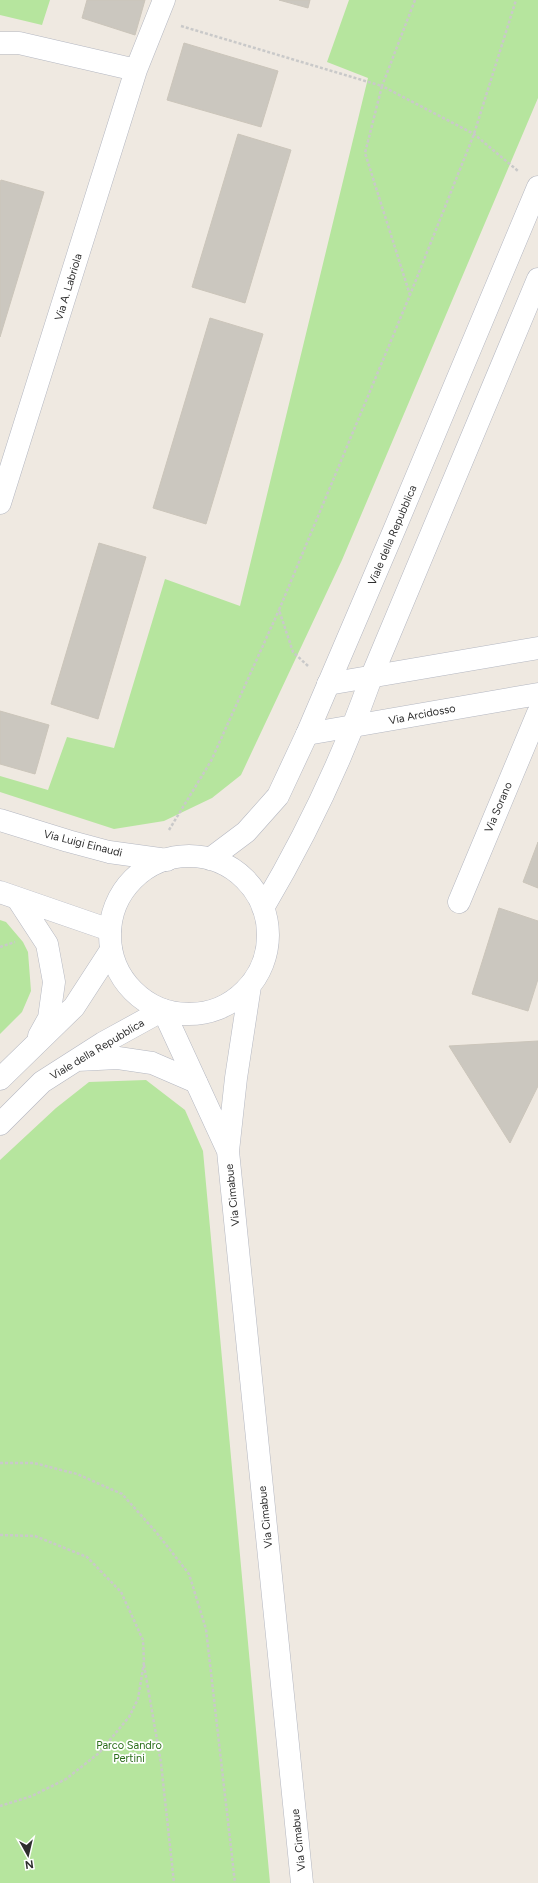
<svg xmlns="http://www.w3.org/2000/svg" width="538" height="1883" font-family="Figtree,sans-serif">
	<rect width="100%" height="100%" fill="#efe9e1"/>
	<!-- green -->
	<path fill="#b6e59e" d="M0 0H50L42 25 0 15Z
		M349 0H538V98L342 560 241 775 212 798 164 821 114 829 0 792V776L48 790 67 737 114 748 165 579 240 606 368 78 327 62Z
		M0 920 6 922 23 942 28 952 31 991 22 1012 0 1034Z
		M146 1080 185 1110 203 1151 270 1883H0V1160L56 1108 89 1082Z"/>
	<!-- building -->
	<path fill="#cbc7bf" stroke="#cbc5ba" d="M87 0H145L135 35 82 18Z
		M279 0H310L308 8Z
		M184 43 278 71 261 127 167 100Z
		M238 134 291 150 245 303 192 287Z
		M1 180 44 192 0 337V182Z
		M210 318 263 334 206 524 153 508Z
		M99 543 146 557 98 719 51 704Z
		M0 711 49 725 35 774 0 764Z
		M538 842V888L523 882Z
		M499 908 538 921V979L528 1011 472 994Z
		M538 1041V1086L510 1143 449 1046Z"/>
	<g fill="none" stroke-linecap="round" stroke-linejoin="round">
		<!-- minor casing -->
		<g stroke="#b4b7c1" stroke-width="23">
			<path id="minor" d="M0 43H19L136 70
				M0 503 136 70 164 0
				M328 684 538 648
				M307 734 538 694
				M0 820 68 841 109 852 167 860
				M0 892 110 930
				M17 898 47 944 54 982 49 1018 39 1036
				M459 902 538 713
				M77 1060 118 1058 152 1063 196 1082
				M0 1079 74 1007 111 950
				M0 1124 42 1082 103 1043 163 1010"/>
		</g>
		<!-- secondary casing -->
		<g stroke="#b4b7c1" stroke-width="23">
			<path id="secondary" d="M110 935a79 79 0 1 1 158 0a79 79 0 1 1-158 0Z
				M210 859 246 832 278 796 307 734 395 528 538 187
				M263 908C306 835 343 758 371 678L538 279
				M250 986 236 1078 228 1151 302 1883
				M163 1010 228 1151"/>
		</g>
		<!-- path -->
		<path stroke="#c9c9c9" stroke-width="2.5" stroke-dasharray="3 2" stroke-linecap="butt" d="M415 0 382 86 474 134 518 171
			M181 26 382 86 365 153 410 295
			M308 666 293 652 279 610 410 295 474 134 516 0
			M169 830 211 761 279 610
			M0 947 15 942
			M0 1463H34L77 1474 122 1494 156 1532 189 1574 206 1629 235 1883
			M0 1535 35 1536 87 1557 121 1592 143 1640 144 1662 138 1699 129 1717 99 1753 66 1779 32 1796 0 1806
			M144 1665 161 1763 174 1883"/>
		<!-- minor -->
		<use href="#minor" stroke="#fff" stroke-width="22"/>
		<!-- secondary -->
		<use href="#secondary" stroke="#fff" stroke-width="22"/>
	</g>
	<g text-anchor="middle" stroke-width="3.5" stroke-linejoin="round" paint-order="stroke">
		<!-- street labels -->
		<g font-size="11" fill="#2e2e2e" stroke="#fff">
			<text transform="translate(68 287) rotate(-73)" y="4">Via A. Labriola</text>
			<text transform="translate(392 535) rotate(-67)" y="4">Viale della Repubblica</text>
			<text transform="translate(422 714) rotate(-11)" y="4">Via Arcidosso</text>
			<text transform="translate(498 807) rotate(-67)" y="4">Via Sorano</text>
			<text transform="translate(83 843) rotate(14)" y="4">Via Luigi Einaudi</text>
			<text transform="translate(97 1049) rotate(-31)" y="4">Viale della Repubblica</text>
			<text transform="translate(232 1195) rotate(-96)" y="4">Via Cimabue</text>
			<text transform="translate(265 1517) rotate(-96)" y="4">Via Cimabue</text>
			<text transform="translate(298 1840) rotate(-96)" y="4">Via Cimabue</text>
		</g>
		<!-- park labels -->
		<g font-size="11" fill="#2c6e1b" stroke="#fff">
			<text x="129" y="1749">Parco Sandro<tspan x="129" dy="13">Pertini</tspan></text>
		</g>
	</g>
	<!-- north arrow -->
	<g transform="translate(28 1855) rotate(172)" stroke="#ffffff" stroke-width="3" paint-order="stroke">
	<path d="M0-3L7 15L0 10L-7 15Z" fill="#2e2e2e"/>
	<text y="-6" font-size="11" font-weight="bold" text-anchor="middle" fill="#2e2e2e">N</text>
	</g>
</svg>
